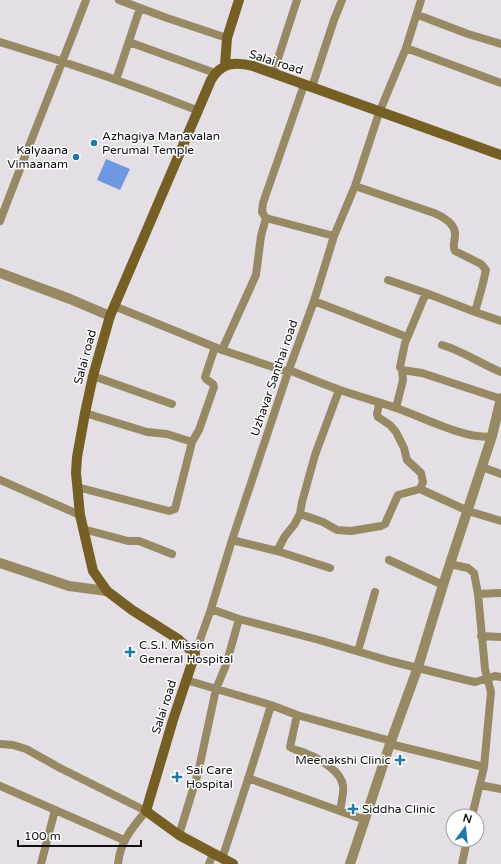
<svg xmlns="http://www.w3.org/2000/svg" width="501" height="864" font-family="'Varela Round',sans-serif">
	<rect width="100%" height="100%" fill="#e4dfe4"/>
	<!-- water -->
	<path fill="#6f97e2" d="M106 159 130 169 120 190 97 180Z"/>
	<g fill="none" stroke-linecap="round" stroke-linejoin="round">
		<!-- minor -->
		<path stroke="#988965" stroke-width="8" d="M119 0 167 18 227 38
			M418 15 468 34 501 44
			M0 42C67 62 134 85 199 111
			M129 42 215 73
			M406 48 501 83
			M273 74 297 0
			M116 80 140 8
			M312 87 334 20 342 0
			M355 186 434 213C442 216 456 224 455 235 455 241 452 246 455 251L481 264 486 270 482 287 475 312 501 321
			M266 218 334 236
			M0 221C28 147 58 74 86 0
			M388 280 426 293
			M314 301 407 337
			M114 306 222 350 288 372
			M475 312 426 293 405 343 400 367 402 370 422 373 501 399
			M442 345C463 351 481 364 501 372
			M222 350 256 275 261 236 266 218 262 212 263 203 304 85
			M289 370C306 377 323 384 340 390 360 397 380 402 399 409 422 417 469 441 492 436
			M93 376 172 404
			M379 404 377 414 378 417 390 425 396 432 404 448 407 460 421 473 423 482 420 489
			M396 408 403 380 402 370
			M85 413 147 432 167 434 192 442
			M482 467 501 474
			M0 480 80 515
			M77 487 169 511 175 509 192 442 199 430 214 387 213 384 206 379 205 377 215 347
			M300 514 323 522 337 530 351 531 381 526 385 524 398 495 420 489 468 511 501 521
			M83 529 128 541H139L172 554
			M232 540 277 551 285 536 294 525 300 514 302 502 315 455 339 390
			M277 551 330 568
			M389 560 443 585
			M450 564 468 568 474 573 478 594 485 669 491 692 484 767 472 816
			M478 594 501 593
			M211 609 239 619 319 640 390 661 466 680 475 682 495 676 501 677
			M481 636 501 637
			M358 651 375 592
			M195 654 211 609 232 540 288 372 314 301 334 236 355 186 379 113 406 48 421 0
			M186 680 271 705 297 715 391 741
			M297 715 290 747C295 751 302 751 307 754 319 758 342 772 343 786 344 794 341 803 340 811
			M0 744 13 745 26 749 60 768 146 811C132 828 120 842 118 864
			M390 744 484 767
			M248 778 365 820
			M480 785 501 789
			M0 786 124 840
			M179 835 198 773 216 689 226 665 239 619
			M222 859C239 807 256 756 271 705
			M41 864 55 810
			M209 864 213 854
			M462 864 467 840"/>
		<!-- tertiary -->
		<path stroke="#988965" stroke-width="10" d="M0 273 70 299 110 316
			M0 563 69 586 107 591
			M350 864 391 741 418 667 443 585 492 436 501 398"/>
		<!-- secondary -->
		<path stroke="#755f25" stroke-width="10" d="M225 65 227 38 239 0
			M233 864 179 835 146 811 173 720 195 654 178 639 132 610 107 591 93 571 80 515 76 473 77 457 85 413 93 376 110 316 211 80C221 63 234 61 253 66L501 155"/>
	</g>
	<!-- markers -->
	<g fill="#1d7aa7" stroke="#fff" stroke-width="1.5">
		<circle cx="94" cy="143" r="4"/>
		<circle cx="76" cy="157" r="4"/>
		<path d="M128 646h4v4h4v4h-4v4h-4v-4h-4v-4h4z"/>
		<path d="M398 754h4v4h4v4h-4v4h-4v-4h-4v-4h4z"/>
		<path d="M175 771h4v4h4v4h-4v4h-4v-4h-4v-4h4z"/>
		<path d="M351 803h4v4h4v4h-4v4h-4v-4h-4v-4h4z"/>
	</g>
	<g text-anchor="middle" stroke-width="3" stroke-linejoin="round" paint-order="stroke">
		<!-- street labels -->
		<g font-size="12" fill="#110f11" stroke="#fff">
			<text transform="translate(276 62) rotate(18)" y="4">Salai road</text>
			<text transform="translate(85 357) rotate(-75)" y="4">Salai road</text>
			<text transform="translate(274 378) rotate(-71)" y="4">Uzhavar Santhai road</text>
			<text transform="translate(164 707) rotate(-72)" y="4">Salai road</text>
		</g>
		<!-- poi labels -->
		<g font-size="12" fill="#110f11" stroke="#fff" text-anchor="start">
			<text x="102" y="140">Azhagiya Manavalan<tspan x="102" dy="14">Perumal Temple</tspan></text>
			<text x="68" y="154" text-anchor="end">Kalyaana<tspan x="68" dy="14">Vimaanam</tspan></text>
			<text x="139" y="649">C.S.I. Mission<tspan x="139" dy="14">General Hospital</tspan></text>
			<text x="391" y="764" text-anchor="end">Meenakshi Clinic</text>
			<text x="186" y="774">Sai Care<tspan x="186" dy="14">Hospital</tspan></text>
			<text x="362" y="813">Siddha Clinic</text>
		</g>
	</g>
	<!-- north arrow -->
	<g transform="translate(465 828) rotate(15)"><circle r="19" fill="#ffffff" stroke="#a09fa0"/>
	<path d="M0-3L7 15L0 10L-7 15Z" fill="#1d7aa7"/>
	<text y="-6" font-size="11" font-weight="bold" text-anchor="middle" fill="#110f11">N</text>
	</g>
	<!-- scale -->
	<path d="M18 840v6h123v-6" fill="none" stroke="#110f11" stroke-width="2"/>
	<text x="24" y="840" font-size="12" fill="#110f11" stroke="#ffffff" stroke-width="3" paint-order="stroke">100 m</text>
</svg>
